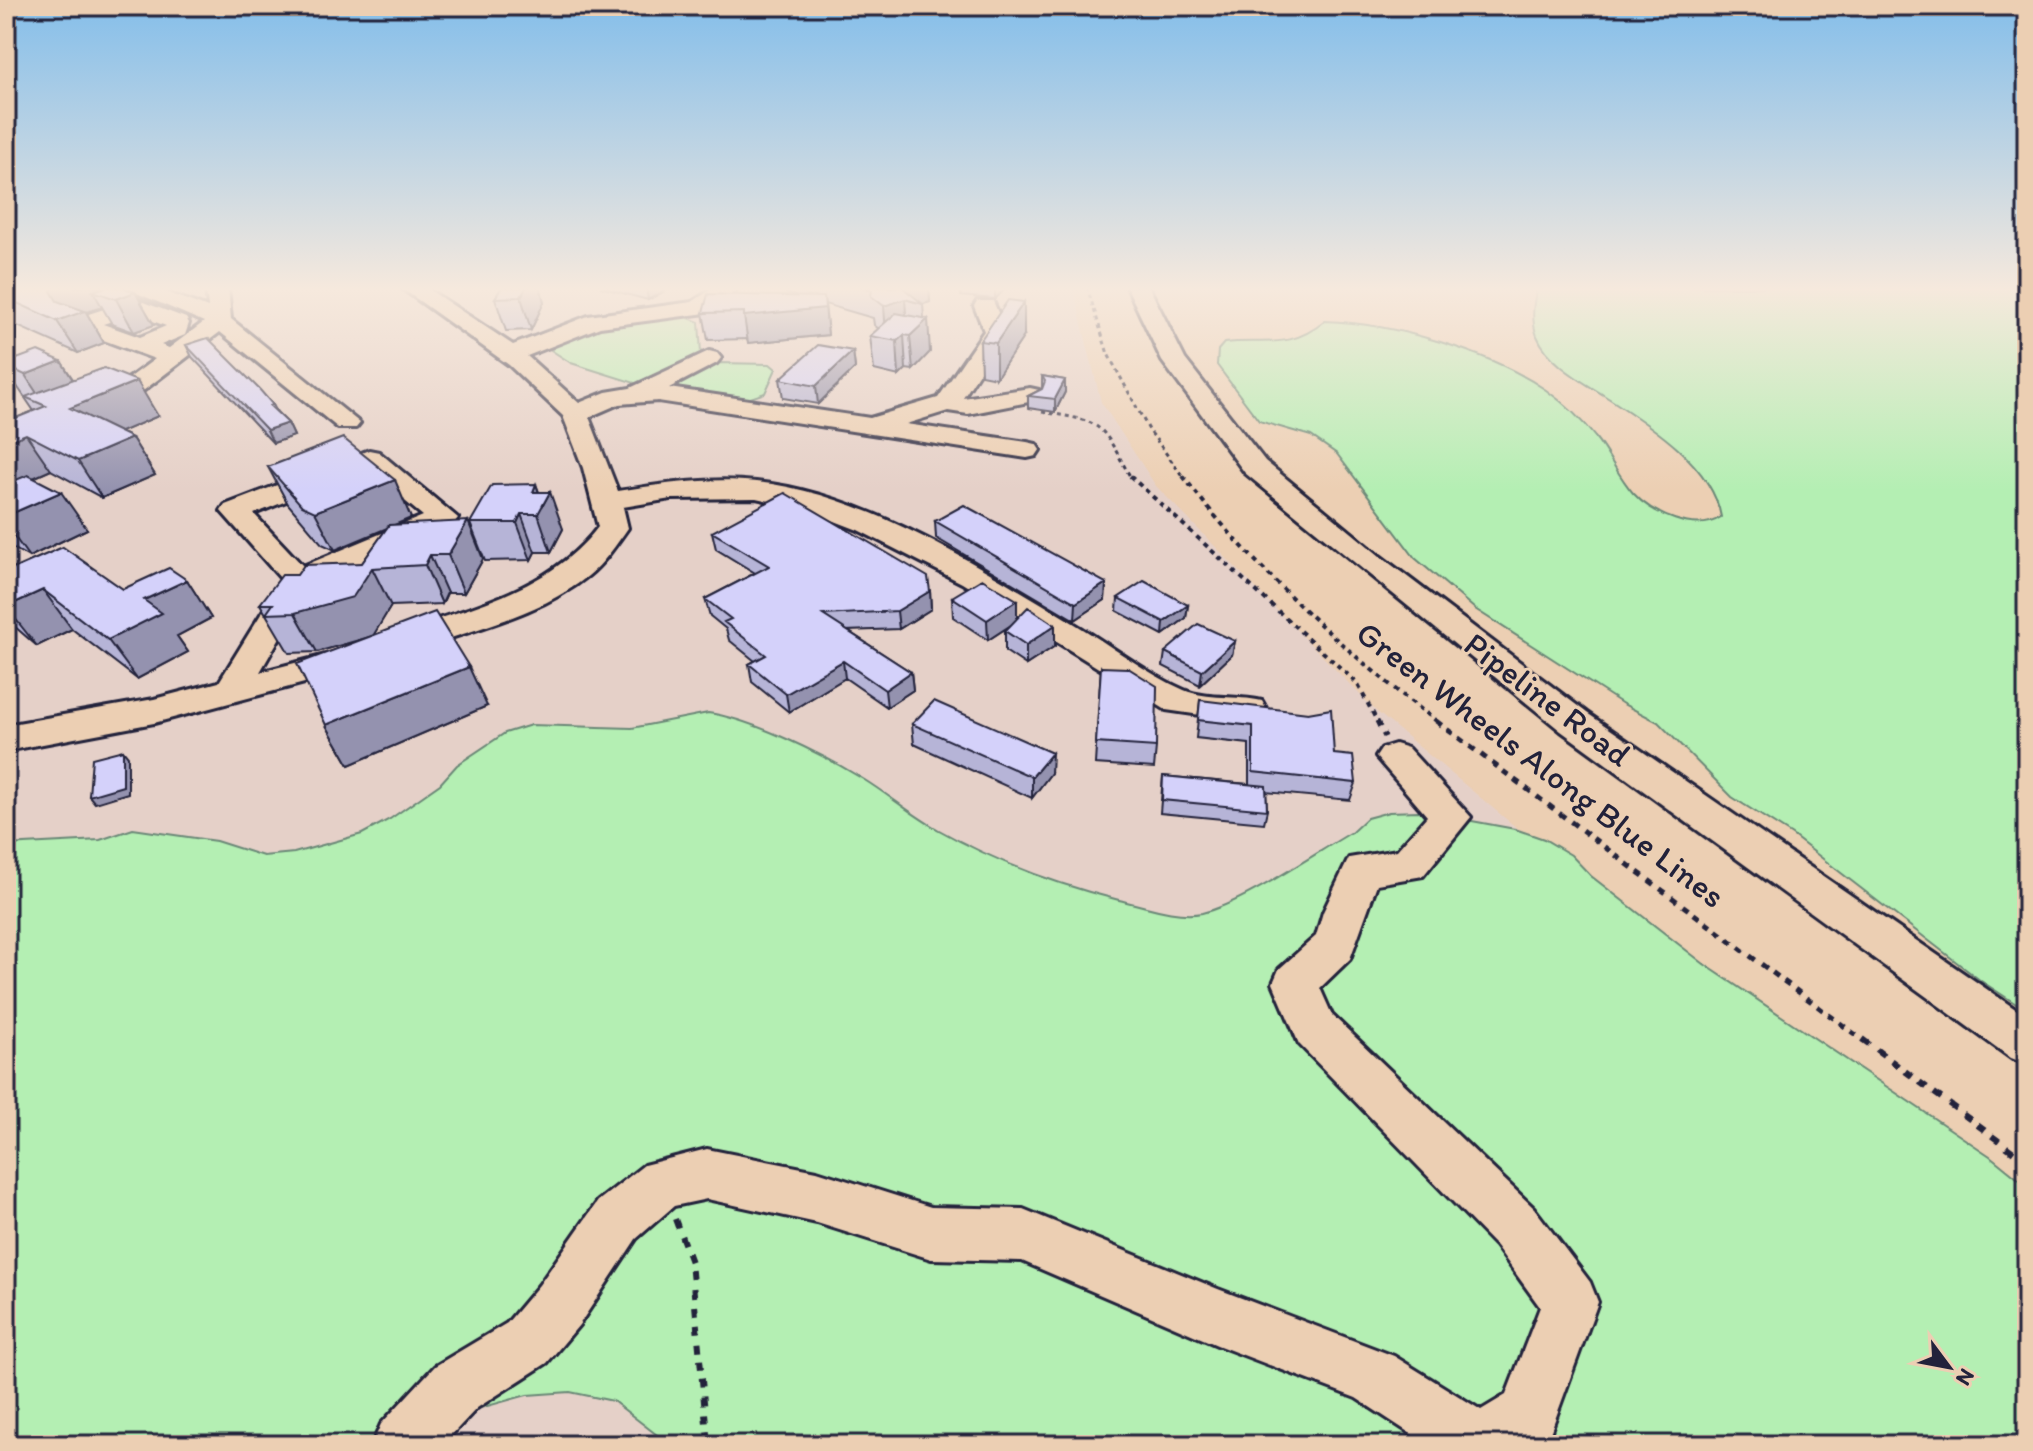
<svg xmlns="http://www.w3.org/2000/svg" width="2033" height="1451" font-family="Itim,sans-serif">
	<rect width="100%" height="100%" fill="#eccfb3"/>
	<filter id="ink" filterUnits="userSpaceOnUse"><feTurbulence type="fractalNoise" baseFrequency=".0125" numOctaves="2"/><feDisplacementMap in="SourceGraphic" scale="16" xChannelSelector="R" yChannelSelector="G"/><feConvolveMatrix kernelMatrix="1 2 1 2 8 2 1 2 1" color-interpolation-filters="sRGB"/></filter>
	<g filter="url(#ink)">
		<!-- built -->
		<path fill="#e5d0c8" d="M6 287H1073L1101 402 1156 486 1376 711 1752 1023 1542 1445H6Z"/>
		<!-- green -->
		<path fill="#b4efb3" stroke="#6b8877" stroke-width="2" d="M1537 287H2027V1011L1981 981 1792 835 1732 797 1658 722 1623 704 1475 609 1415 558 1337 454 1311 436 1259 421 1217 365 1218 350 1224 343C1266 338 1288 351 1325 321 1393 323 1491 352 1546 390 1564 403 1582 420 1595 437 1609 454 1618 476 1633 493 1652 514 1696 534 1721 517 1712 464 1648 424 1605 396 1582 381 1549 364 1537 336 1531 321 1533 303 1537 287Z
			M686 317 699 322 701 354 641 385 571 363 551 350C584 317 643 319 686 317Z
			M718 363 770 364 776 369 765 393 742 401 672 391 670 387Z
			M708 713C752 719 824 755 863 779 889 795 912 815 939 830 996 862 1055 884 1119 900 1145 906 1176 918 1202 913 1242 904 1314 854 1352 832L1367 818 1389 812 1418 811 1515 829 1544 839 1571 855 1591 876 1704 964 1990 1156 2027 1186V1445H670L613 1401 570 1392 527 1395 347 1445H6V845L100 840 133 829 216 841 263 856 294 853 362 834 390 819 440 784 457 765 505 733 531 725 632 728Z"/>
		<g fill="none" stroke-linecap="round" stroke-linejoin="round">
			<!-- minor casing -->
			<g stroke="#22223b" stroke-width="6">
				<path id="minor" d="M123 287H153L208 308 206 287H228L231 319 360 423 356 428H338L220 332 139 394 6 447V430L121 384 155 359 79 331 73 323 76 318 135 299 186 318 189 323 185 335 161 345 169 348 204 322ZM134 314 166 326 140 337 103 324Z
					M400 287H425L513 345 588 316 692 302 715 287H740L706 313 600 327 527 356 579 403 606 392 630 388 709 351 717 353 721 358 717 363 669 388 870 418 938 398 984 331 974 306 977 301H993L1006 331 963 398 1030 388 1039 390 1042 395 1039 400 968 414 948 411 906 424 1027 442 1036 444 1040 450 1036 456 1027 458 658 401 619 404 589 417 618 491C663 484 711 477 756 482 866 493 982 568 1075 624 1110 645 1146 673 1184 690 1207 700 1237 695 1262 701L1267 710 1262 719 1249 722 1166 710 962 583 858 530 801 508 756 498 671 499 623 507 628 528C616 545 604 563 588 576 539 616 468 630 410 652L398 655 386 652 381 644 386 636C462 609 547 594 598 527L583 468 563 416 509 365Z
					M1127 287H1149L1185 359 1265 461 1380 556 1587 713 2027 1017V1064L2011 1058 1561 731 1245 473 1162 361Z
					M369 450 379 452 458 518 453 524 310 585 260 672 349 649 361 652 366 660 361 668 154 723 6 751V725L154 699 219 682 282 580 221 511 225 505ZM366 469 423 516 303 566 254 514Z
					M1395 744 1408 748 1471 817 1423 876 1377 884 1350 959 1320 988 1332 1015 1534 1208 1590 1282 1598 1302 1549 1436 1534 1445H1428L1356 1398 1217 1345 1022 1261 931 1259 817 1223 707 1199 674 1206 636 1239 579 1325 547 1363 477 1408 442 1445H372L381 1424 435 1366 507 1323 539 1285 598 1201 644 1165 707 1149 817 1171 931 1207 1023 1209 1218 1289 1394 1356 1481 1410 1506 1395 1540 1307 1496 1246 1299 1044 1273 983 1279 969 1316 936 1323 912 1349 858 1397 850 1427 816 1376 757 1382 748Z"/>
			</g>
			<!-- path-far3 -->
			<path stroke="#22223b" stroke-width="3" stroke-dasharray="4 4" stroke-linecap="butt" d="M1087 287 1108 354 1149 430 1184 478
				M1042 412C1106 422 1100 423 1131 478"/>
			<!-- path-far2 -->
			<path stroke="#22223b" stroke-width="4" stroke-dasharray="5 5" stroke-linecap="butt" d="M1130 476 1357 683 1378 723
				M1183 476C1251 566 1348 655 1439 723"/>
			<!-- path-far1 -->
			<path stroke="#22223b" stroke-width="5" stroke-dasharray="7 7" stroke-linecap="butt" d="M1377 721 1385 737
				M1436 721 1864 1041"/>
			<!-- path -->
			<path stroke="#22223b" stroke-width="6" stroke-dasharray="9 9" stroke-linecap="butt" d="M1862 1039 2027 1162
				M675 1219 691 1262 708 1445"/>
			<!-- minor -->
			<use href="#minor" fill="#eccfb3" fill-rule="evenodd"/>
		</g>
		<!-- wall -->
		<path fill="#b6b4d7" stroke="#22223b" stroke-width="2" d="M6 287 135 292 154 325 134 332 112 324 102 307 86 312 104 343 78 353 11 323 6 325Z
			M502 287H540L544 302 531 330 506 331 495 298Z
			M600 287H672L648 300Z
			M766 287H929L930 302 923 304 924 318 930 352 913 370 906 369 899 376 874 370 870 336 879 329 874 325 873 318 825 304 828 335 748 343V339L708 340 703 313 796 296Z
			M961 287H1007L995 299 961 296Z
			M1024 336 996 378 981 375 980 341Z
			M186 345 273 405 277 412 288 423 294 436 273 443 192 357Z
			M853 351 855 368 818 404 783 398 780 379Z
			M61 361 73 379 158 416 120 432 132 438 155 475 102 498 51 470 33 478 87 529 29 557 6 544V422L34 411 6 370V363Z
			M1042 376 1065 380V392L1055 412 1028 408V396L1042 389Z
			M268 467 411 518 394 525 483 559 464 593H447L442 604 391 606 373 635 487 706 349 765 326 725 371 636 317 652 289 653 260 604 297 575 362 563 387 528 335 550 322 544 288 504Z
			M536 484 539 492 563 529 551 552H535L531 560 485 561 470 523Z
			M935 521 1106 583 1105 600 1075 620 936 538Z
			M712 532 930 591 931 609 899 629 848 631 911 672 913 690 887 707 845 678 789 712 752 682 749 664 755 661 729 640 726 629 710 616 705 599 755 573 716 549Z
			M6 572 123 589 187 580 211 618 177 636 188 652 137 679 72 629 37 646 6 619Z
			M952 597 1017 619 1055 625V646L1026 665 1005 651V631L1011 625 988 640 953 617Z
			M1118 598 1188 605 1186 618 1163 635 1117 611Z
			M1235 641 1232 655 1200 685 1163 666 1165 652Z
			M1101 667 1156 747 1154 768 1095 764Z
			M1200 700 1334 754 1356 783 1350 800 1266 792 1267 810 1264 823 1160 813 1163 776 1249 784V744L1196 738Z
			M912 724 1051 773 1032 798 914 744Z"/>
		<!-- shaded-wall -->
		<path fill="#9492af" stroke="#22223b" stroke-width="2" d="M53 287H108L93 291 102 307 86 312 104 343 78 353 57 321 51 291Z
			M526 287H540L544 302 531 330 521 297Z
			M646 287H672L648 300Z
			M898 287H929L930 302 923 304 905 299 907 328 886 334 884 306Z
			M995 287H1007L995 299Z
			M135 292 154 325 134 332 116 299Z
			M824 297 828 335 748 343 744 316Z
			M1024 302V336L996 378V343Z
			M6 315 11 323 6 325Z
			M928 319 930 352 913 370 910 336Z
			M904 335 906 369 899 376 897 341Z
			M853 351 855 368 818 404 816 386Z
			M61 361 83 396 48 410 25 375Z
			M1065 380V392L1055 412V399Z
			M137 381 158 416 93 444 70 408Z
			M288 423 294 436 273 443 267 430Z
			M26 434 51 470 6 490V442Z
			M132 438 155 475 102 498 78 461Z
			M395 480 411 518 335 550 315 512Z
			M536 484 543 505 550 492 563 529 551 552 538 514 533 492Z
			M61 492 87 529 29 557 6 525V516Z
			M521 514 535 552 531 560 517 523Z
			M468 521 483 559 464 593 448 555Z
			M430 555 447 593 442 604 425 565Z
			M372 568 391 606 373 636 317 652 295 613Z
			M187 580 211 618 177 636 188 652 137 679 108 640 144 600Z
			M1106 583 1105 600 1075 620 1076 603Z
			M43 590 72 629 37 646 6 607Z
			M930 591 931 609 899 629 897 611Z
			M1017 600V621L988 640 987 620Z
			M1188 605 1186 618 1163 635 1164 622Z
			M1055 625V646L1026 665V645Z
			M1235 641 1232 655 1200 685 1202 671Z
			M843 661 845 678 789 712 786 694Z
			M469 667 487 706 349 765 326 725Z
			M911 672 913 690 887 707 885 690Z
			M123 750 128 756V793L95 803 89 796Z
			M1052 753 1051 773 1032 798V777Z"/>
		<!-- building -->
		<path fill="#d4d1fa" stroke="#22223b" stroke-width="2" d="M6 287H53L51 291 57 301 85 311 57 321 6 298Z
			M106 287H123L135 292 116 299 93 291Z
			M502 287H526L521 297 495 298Z
			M862 287H902L923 304 905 299 884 306 871 296 872 290Z
			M708 294 824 297 825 308 744 316V312L703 313Z
			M1008 300 1024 302 996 343 980 341Z
			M896 313 928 319 910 336 904 335 897 341 870 336Z
			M208 338 260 390 273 405 270 406 288 423 267 430 186 345Z
			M818 345 853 351 816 386 780 379Z
			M38 351 61 361 25 375 6 366V363Z
			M104 368 137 381 70 408 132 438 78 461 26 434 6 442V422L46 406 25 397Z
			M1042 376 1065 380 1055 399 1028 396 1042 389 1045 381Z
			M343 438 395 480 315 512 302 506 268 467Z
			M28 475 61 492 6 516V484Z
			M536 484 533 492H550L538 514H521L517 523H470L492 485Z
			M785 493 928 577 930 591 897 611 823 615 911 672 885 690 843 661 786 694 749 664 766 655 724 622 731 619 705 599 769 566 712 532Z
			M964 505 1106 583 1076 603 935 521Z
			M468 521 448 555H430L425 565 372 568 353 597 295 613 266 614 273 604H260L282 575H297L304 565 362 563 389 525Z
			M63 547 123 589 169 568 187 580 144 600 162 613 108 640 43 590 6 607V572Z
			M982 579 1017 600 987 620 952 597Z
			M1144 581 1188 605 1164 622 1118 598Z
			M1028 607 1055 625 1026 645 1005 631Z
			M435 612 469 667 326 725 297 664Z
			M1198 624 1235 641 1202 671 1165 652Z
			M1101 667 1128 668 1157 686 1156 747 1096 743Z
			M1200 700 1308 713 1331 709 1334 754 1353 756 1356 783 1253 772V726L1198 720Z
			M934 701 1052 753 1032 777 912 724Z
			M123 750V786L89 796 92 758Z
			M1163 776 1266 786 1267 810 1162 800Z"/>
	</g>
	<!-- sky -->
	<linearGradient id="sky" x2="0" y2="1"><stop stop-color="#84beea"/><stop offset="0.59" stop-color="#f6e9dd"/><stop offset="1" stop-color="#f6e9dd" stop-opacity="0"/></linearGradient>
	<rect width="2033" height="490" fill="url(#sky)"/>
	<g text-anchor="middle" stroke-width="6" stroke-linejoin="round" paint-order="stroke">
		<!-- street labels -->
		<g font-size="34" fill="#22223b" stroke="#eccfb3">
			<text transform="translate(1548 699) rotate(37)" y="12">Pipeline Road</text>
			<text transform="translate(1541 764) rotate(37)" y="12">Green Wheels Along Blue Lines</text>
		</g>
	</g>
	<!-- margin -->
	<rect width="2033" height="1451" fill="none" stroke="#eccfb3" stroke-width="32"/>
	<rect x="16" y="16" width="2001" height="1419" fill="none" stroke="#22223b" stroke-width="3" filter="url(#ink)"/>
	<!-- north arrow -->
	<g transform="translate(1949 1367) rotate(122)" stroke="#eccfb3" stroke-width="6" paint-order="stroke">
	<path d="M0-6L14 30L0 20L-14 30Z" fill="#22223b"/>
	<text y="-12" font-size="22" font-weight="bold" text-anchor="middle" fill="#22223b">N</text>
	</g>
</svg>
